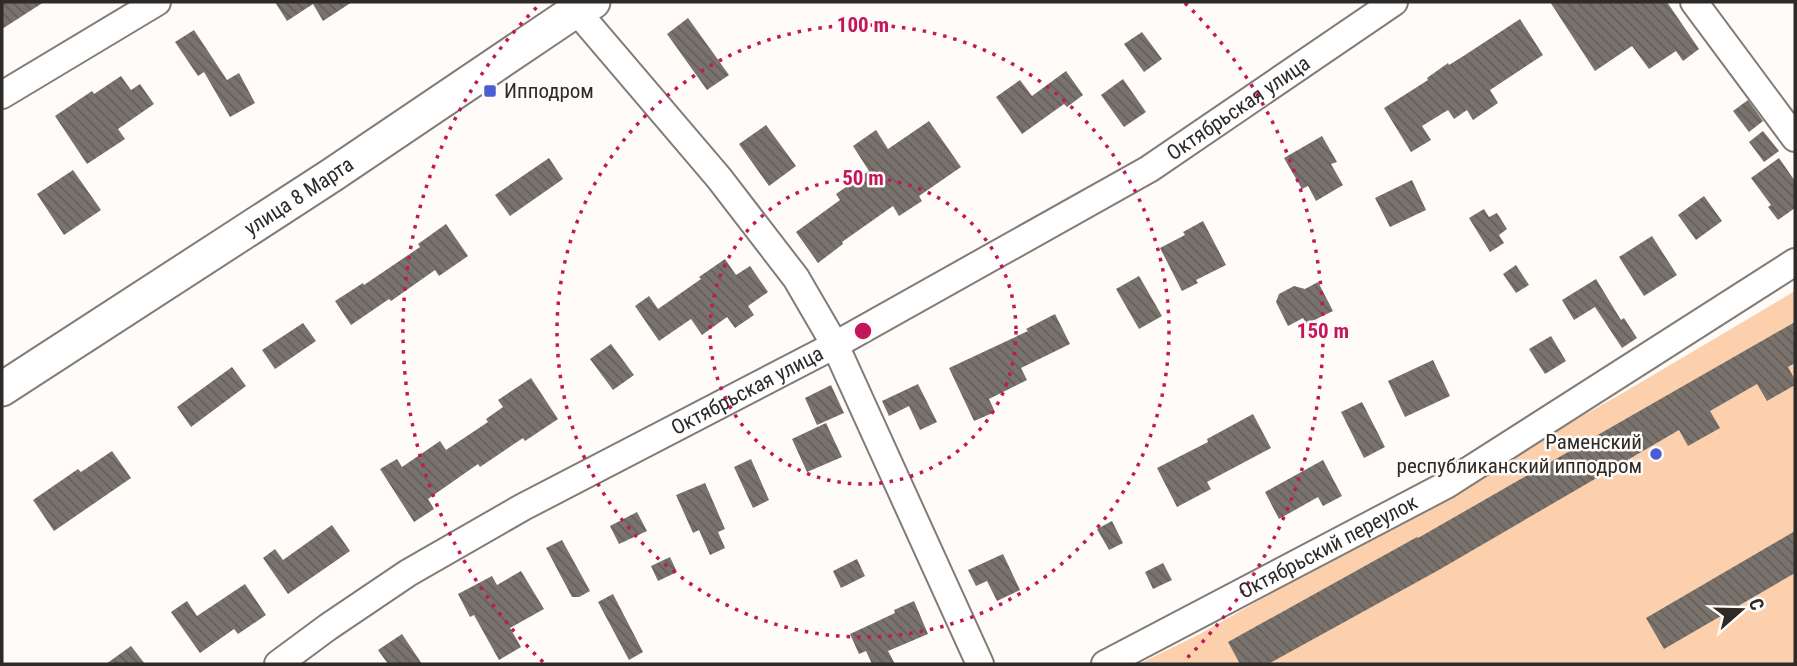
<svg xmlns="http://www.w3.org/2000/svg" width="1797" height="666" font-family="'Roboto Condensed',sans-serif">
	<defs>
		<pattern id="building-back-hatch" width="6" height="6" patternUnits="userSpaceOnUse" patternTransform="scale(1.75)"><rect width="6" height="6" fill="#7a736d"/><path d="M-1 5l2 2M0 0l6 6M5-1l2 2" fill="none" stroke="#645f5a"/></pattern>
	</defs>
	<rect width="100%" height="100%" fill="#fefbf8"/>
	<!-- park -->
	<path fill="#fcd0ac" d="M1795 291V664H1139L1200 634 1621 394Z"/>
	<!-- building -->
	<path fill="url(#building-back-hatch)" d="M2 2H44L2 29Z
		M275 2H352L323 21 313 4 287 21Z
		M1550 2H1667L1699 49 1683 61 1676 51 1649 69 1632 46 1595 71Z
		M688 18 729 75 707 90 667 34Z
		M1520 19 1543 55 1490 90 1498 103 1473 120 1467 110 1454 119 1448 110 1422 126 1431 140 1411 152 1384 108 1428 80 1427 78 1448 63 1449 65 1465 55Z
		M194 30 227 80 239 73 255 103 230 117 204 72 198 76 175 42Z
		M1142 32 1162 59 1144 72 1124 44Z
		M1066 71 1083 95 1067 107 1064 104 1022 134 996 97 1020 80 1032 96Z
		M121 76 131 90 140 84 154 104 118 129 125 139 87 164 55 116 92 91 94 94Z
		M1123 79 1146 112 1124 127 1101 95Z
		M1748 100 1763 121 1749 132 1733 111Z
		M929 121 961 167 919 196 922 201 899 216 893 206 842 242 843 244 818 263 796 232 840 200 836 194 869 171 853 146 876 130 888 149Z
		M766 125 796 166 769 186 739 144Z
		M1763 131 1779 151 1764 162 1749 142Z
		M1322 136 1337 162 1331 164 1343 185 1316 201 1308 186 1302 189 1284 158Z
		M549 158 563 179 510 216 495 195Z
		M1779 158 1795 181V208L1778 220 1768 207 1771 205 1751 178Z
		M73 170 101 210 64 235 37 194Z
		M1412 180 1426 210 1390 227 1375 198Z
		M1704 196 1722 221 1696 240 1678 215Z
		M1484 209 1489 217 1497 213 1507 229 1499 235 1504 243 1490 252 1469 218Z
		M1203 221 1226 265 1196 280 1198 283 1182 291 1160 248 1185 235 1183 232Z
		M446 224 468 256 439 276 435 270 391 301 389 299 351 325 335 301 363 283 364 285 420 247 418 244Z
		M1652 236 1677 275 1644 296 1619 257Z
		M725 259 736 275 750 266 768 292 748 306 754 315 735 328 727 317 702 335 691 319 659 341 635 306 649 296 658 309 701 279 699 277Z
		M1516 265 1529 285 1516 293 1503 274Z
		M1139 276 1162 316 1139 329 1116 289Z
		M1596 279 1621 320 1624 318 1637 338 1622 348 1595 307 1574 320 1562 300Z
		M1318 282 1333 311 1306 324 1303 318 1288 326 1276 302 1279 294 1294 286 1305 289Z
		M1055 314 1070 344 1021 368 1027 380 989 399 995 412 974 421 949 368 1028 331 1026 329Z
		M1795 322V363L1788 367 1795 380V385L1767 401 1757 384 1710 411 1720 428 1688 446 1679 430 1437 571 1268 664H1240L1228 642 1417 537 1418 538Z
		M303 323 316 341 275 369 262 350Z
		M1551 336 1566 361 1545 374 1529 349Z
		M611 344 634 375 613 390 590 359Z
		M1433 360 1450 396 1405 417 1388 381Z
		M232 367 246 386 191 427 177 407Z
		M531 378 558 419 525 441 523 438 480 467 478 464 428 499 434 509 414 522 380 469 397 459 402 467 440 441 446 450 488 422 486 419 503 407 498 400Z
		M918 384 937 422 920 430 909 406 889 416 882 401Z
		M831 385 844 413 817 425 805 398Z
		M1362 402 1385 447 1364 458 1341 412Z
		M1253 414 1271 448 1207 482 1211 489 1177 507 1157 468 1208 442 1207 439Z
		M826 423 842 457 807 472 792 439Z
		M112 451 131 478 54 531 33 500 78 469 81 472Z
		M751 459 769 500 753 508 734 467Z
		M1323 460 1342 496 1323 506 1318 497 1279 519 1265 492Z
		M705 483 725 529 718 532 725 548 710 555 699 530 693 533 676 495Z
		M637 512 647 531 619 544 610 526Z
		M1112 521 1123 543 1109 550 1097 529Z
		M332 525 350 551 288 594 263 558 275 549 283 560Z
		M1795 531V573L1664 649 1646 618Z
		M562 540 590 591 579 597H572L546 548Z
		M1003 554 1020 590 997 601 987 581 976 586 968 570Z
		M670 557 677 572 658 581 651 566Z
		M857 559 865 576 841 588 833 571Z
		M1163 563 1172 580 1153 589 1145 572Z
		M521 571 544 609 510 628 521 647 499 660 474 615 470 617 458 594 492 576 497 585Z
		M245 584 266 615 238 634 234 629 200 653 171 612 187 601 197 616Z
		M613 594 643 652 629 660 598 602Z
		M914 601 928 634 888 651 895 664H872L866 651 859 654 850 634 895 613 894 610Z
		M402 634 422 664H388L378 650Z
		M131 646 145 664H106Z"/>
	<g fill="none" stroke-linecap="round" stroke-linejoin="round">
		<!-- minor casing -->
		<g stroke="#837c76" stroke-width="30">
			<g id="minor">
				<path d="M569 2 719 178 796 278 835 345 980 664"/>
				<path d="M1694 2 1795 138"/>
				<path d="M2 95 157 2"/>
				<path id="s1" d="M278 664 328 627 408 573 523 507 835 345 1149 169 1394 2"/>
				<path id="s2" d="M1105 664 1446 485 1795 262"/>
			</g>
		</g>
		<!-- major casing -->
		<g stroke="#837c76" stroke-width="37">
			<g id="major">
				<path id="s3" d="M2 389 332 175 575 11 593 2"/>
			</g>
		</g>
		<!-- minor -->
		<use href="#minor" stroke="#fff" stroke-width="26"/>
		<!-- major -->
		<use href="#major" stroke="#fff" stroke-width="33"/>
	</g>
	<!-- distance rings -->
	<g fill="none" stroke="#c2185b" stroke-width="3.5" stroke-dasharray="3.5 7">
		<circle cx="863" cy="331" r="153"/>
		<circle cx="863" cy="331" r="306"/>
		<path d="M543 662A460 460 0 0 1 541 3M1185 3A460 460 0 0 1 1183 662"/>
	</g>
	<!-- markers -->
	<g fill="#4a5dd2" stroke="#fefbf8" stroke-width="2.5">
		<rect x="483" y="84" width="14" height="14" rx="3.5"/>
		<circle cx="1656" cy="454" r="7"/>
	</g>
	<g text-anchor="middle" stroke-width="5" stroke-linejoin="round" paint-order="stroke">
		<!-- poi labels -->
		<g font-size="21" fill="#2d2a28" stroke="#fefbf8" text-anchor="start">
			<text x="504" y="98">Ипподром</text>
			<text x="1642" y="449" text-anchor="end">Раменский<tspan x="1642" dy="24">республиканский ипподром</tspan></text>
		</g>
		<!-- street labels -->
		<g font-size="21" fill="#2d2a28" stroke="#fefbf8">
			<text dy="7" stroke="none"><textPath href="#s1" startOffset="1111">Октябрьская улица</textPath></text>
			<text dy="7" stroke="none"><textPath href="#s3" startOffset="354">улица 8 Марта</textPath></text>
			<text dy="7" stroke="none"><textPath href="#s1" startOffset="544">Октябрьская улица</textPath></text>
			<text dy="7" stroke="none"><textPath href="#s2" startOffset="252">Октябрьский переулок</textPath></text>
		</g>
	</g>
	<circle cx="863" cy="331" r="10" fill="#c2185b" stroke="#fefbf8" stroke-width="3.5"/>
	<g font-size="21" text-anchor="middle" font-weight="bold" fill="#c2185b" stroke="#fefbf8" stroke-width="5" stroke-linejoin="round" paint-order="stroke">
		<text x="863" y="32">100 m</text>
		<text x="863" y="185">50 m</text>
		<text x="1323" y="338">150 m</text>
	</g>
	<!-- border -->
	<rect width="1797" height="666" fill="none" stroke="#2d2a28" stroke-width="7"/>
	<!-- north arrow -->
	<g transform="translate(1741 610) rotate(70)" stroke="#fefbf8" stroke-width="5" paint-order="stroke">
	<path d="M0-5L12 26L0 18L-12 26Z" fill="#2d2a28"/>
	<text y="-10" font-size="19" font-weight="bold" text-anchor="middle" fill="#2d2a28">С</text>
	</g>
</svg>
